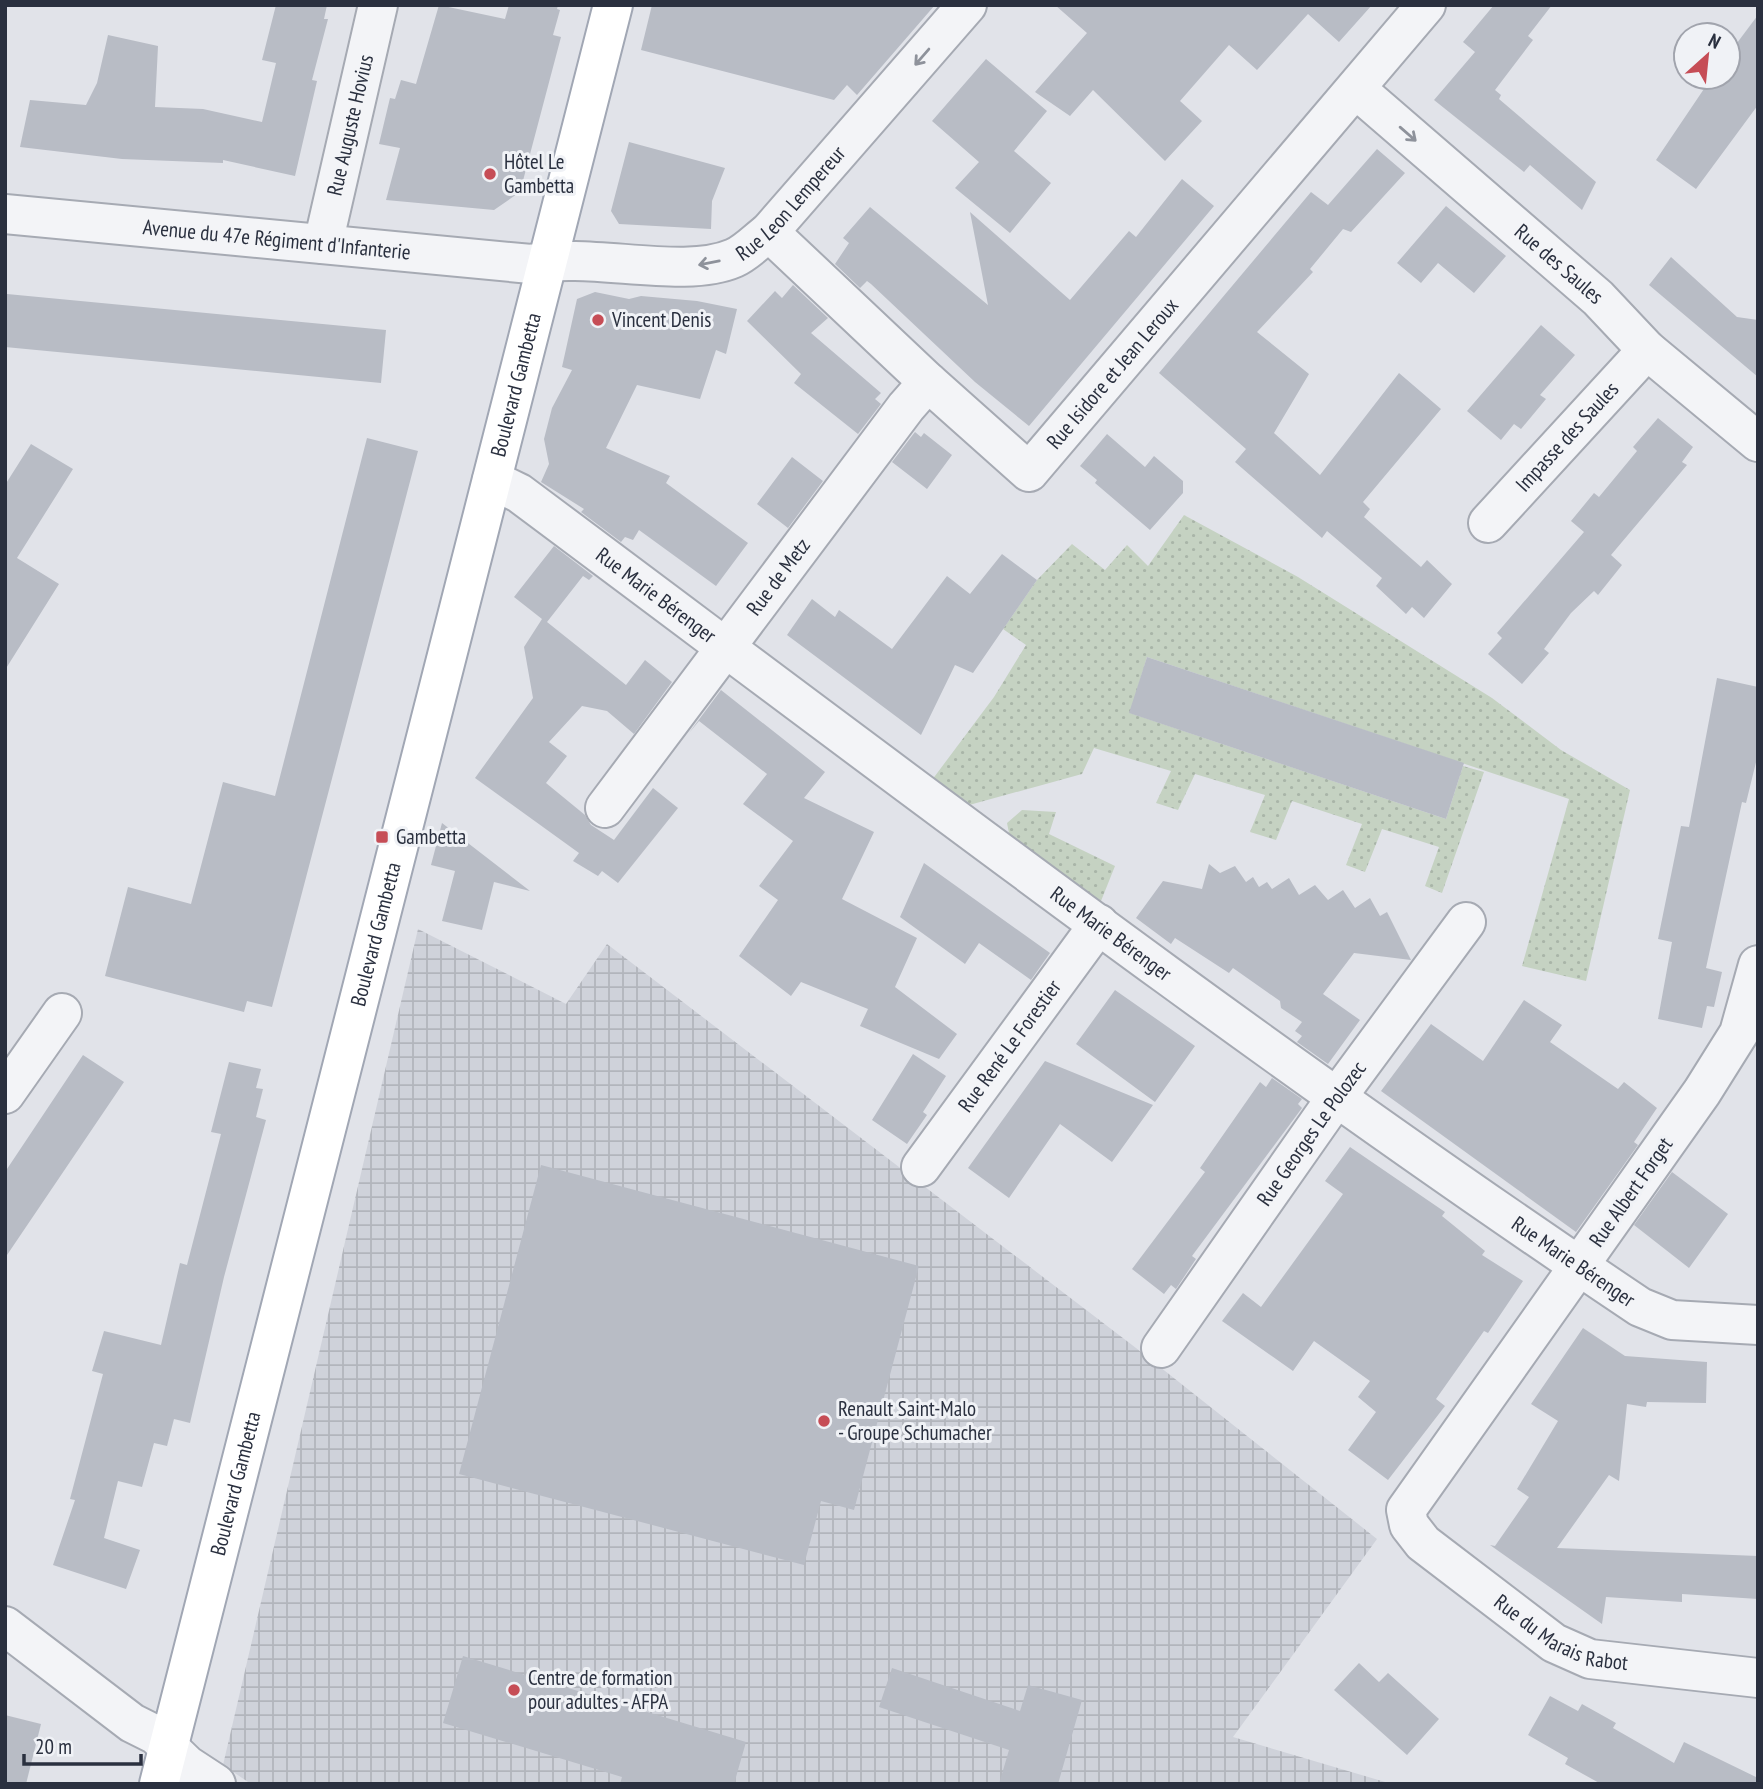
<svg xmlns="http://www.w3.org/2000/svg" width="1763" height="1789" font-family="'PT Sans Narrow',sans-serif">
	<defs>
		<pattern id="industrial-grid" width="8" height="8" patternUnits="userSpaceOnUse" patternTransform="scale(1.75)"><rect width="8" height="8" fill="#cfd2da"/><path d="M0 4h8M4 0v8" fill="none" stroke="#b2b5bc"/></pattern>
		<pattern id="green-dots" width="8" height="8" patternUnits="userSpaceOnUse" patternTransform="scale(1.75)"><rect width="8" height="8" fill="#c5d2c2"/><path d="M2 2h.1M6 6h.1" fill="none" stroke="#a9b5a8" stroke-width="1.8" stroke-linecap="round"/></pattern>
	</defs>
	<rect width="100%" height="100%" fill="#e1e3e9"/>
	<!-- industrial -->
	<path fill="url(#industrial-grid)" d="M418 929 566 1004 607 944 1136 1348 1377 1539 1233 1737 1392 1784H251L223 1765Z"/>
	<!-- green -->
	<path fill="url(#green-dots)" d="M1184 515 1298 577 1492 698 1561 750 1630 790 1586 981 1522 966 1569 799 1147 657 1130 713 1446 819 1463 766 1484 772 1442 893 1425 886 1439 847 1382 829 1365 872 1346 865 1362 824 1292 801 1276 840 1250 832 1265 795 1195 774 1178 810 1156 803 1171 771 1094 748 1082 774 962 807 929 784 994 697 1026 645 1003 629 1037 580 1072 544 1105 570 1127 545 1148 566Z
		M1022 810 1056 812 1049 834 1115 866 1099 906 1011 843 1007 823Z"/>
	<!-- building -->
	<path fill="#b8bcc5" d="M276 5H327L324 19H328L312 80 317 81 295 176 223 160V163L122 159 20 147 30 100 86 105 97 83 108 35 158 46 155 107 203 109 262 122 276 63 262 60Z
		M439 5 505 19 509 5H558L557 9 560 10 553 35 561 37 520 192 494 210 386 200 400 148 379 144 390 98 395 99 401 80 416 84Z
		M652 5H935L857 95 847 85 834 100 641 50Z
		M1055 5H1372L1339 42 1308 14 1257 70 1229 45 1180 101 1202 121 1165 161 1093 90 1070 116 1035 92 1087 33Z
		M1494 5H1552L1528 36 1533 40 1495 90 1501 95 1499 99 1596 182 1582 210 1530 165 1524 172 1434 100 1475 52 1463 42Z
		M1758 15V105L1696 189 1656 160 1712 77H1728V55Z
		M986 59 1047 111 1014 151 1051 183 1010 233 955 188 979 162 932 121Z
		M629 142 725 168 712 201 711 229 619 224 611 211Z
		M1377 149 1405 173 1351 232 1343 229 1310 269 1313 272 1257 332 1309 374 1274 433 1320 475 1399 373 1441 409 1363 502 1370 509 1364 517 1421 567 1427 560 1452 584 1424 618 1412 607 1406 614 1376 586 1382 578 1327 531 1322 538 1235 462 1246 449 1159 373 1311 192 1328 205Z
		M1182 179 1214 206 1029 426 975 382 871 284 867 281 860 288 835 264 849 243 843 238 870 207 988 305 970 212 1070 300 1129 231 1136 237Z
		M1446 206 1506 256 1474 293 1438 263 1421 283 1397 263Z
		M1671 257 1737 317 1758 320V377L1649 285Z
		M793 285 828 318 811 333 881 393 875 399 881 404 858 434 794 383 801 374 747 321 775 291 782 298Z
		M595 292 629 299 641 296 697 301 737 309 726 354 716 350 700 399 637 385 606 448 670 476 666 483 748 543 716 586 639 530 633 540 625 537 621 542 581 512 584 509 541 482 549 464 544 439 552 408 572 370 562 367 577 299Z
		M7 294 386 330 381 383 5 347Z
		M1541 325 1575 355 1540 395 1546 399 1521 429 1514 424 1501 440 1467 411Z
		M1658 418 1693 447 1682 462 1687 465 1611 555 1622 565 1598 595 1594 591 1571 613 1544 649 1549 653 1522 684 1488 654 1502 638 1497 633 1584 532 1571 521 1594 493 1599 497 1637 451 1633 447Z
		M915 432 921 437 924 433 952 455 927 489 892 462Z
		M1107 434 1145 467 1154 456 1183 481V493L1150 530 1095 483 1097 480 1080 466Z
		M367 438 418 451 272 1007 247 1001 244 1012 105 976 128 887 191 904 223 782 275 796Z
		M31 444 73 469 17 558 59 584 5 670V485Z
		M792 457 823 481 788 528 757 504Z
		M554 546 593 576 589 580 583 576 547 622 626 685 645 660 672 682 634 734 607 711 582 706 549 742 567 756 546 783 585 815 591 825 614 840 653 788 678 808 618 883 602 871 598 876 573 861 579 853 475 778 533 698 524 647 542 619 514 597Z
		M1002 554 1037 580 973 673 955 665 921 735 787 635 812 599 835 617 839 610 892 649 947 576 970 594Z
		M1147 657 1464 763 1446 819 1129 713Z
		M1717 678 1758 687V754L1746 803 1742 802 1706 968 1722 972 1714 1007 1707 1006 1702 1028 1658 1019 1672 942 1658 939 1681 826 1689 827Z
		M721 690 825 772 804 798 874 832 842 899 917 938 895 987 957 1034 939 1059 860 1026 868 1009 801 982 791 996 739 956 778 900 759 886 793 841 743 804 767 774 699 721 689 733Z
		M442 823 530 891 494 882 482 930 442 921 455 871 431 865Z
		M924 863 1050 953 1031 980 979 943 965 964 900 917Z
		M1209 864 1220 873 1235 866 1246 882 1253 877 1259 887 1267 882 1272 889 1289 878 1299 895 1315 885 1328 900 1343 890 1355 908 1370 898 1380 916 1387 912 1411 960 1354 953 1323 994 1360 1020 1328 1064 1297 1042 1302 1036 1295 1031 1302 1022 1281 1008 1280 1001 1233 968 1229 973 1175 938 1171 944 1136 918 1163 881 1202 889Z
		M1115 990 1195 1046 1155 1102 1076 1044Z
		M1524 1000 1562 1025 1550 1042 1618 1089 1624 1082 1657 1108 1634 1142 1638 1145 1576 1232 1381 1091 1431 1024 1483 1061Z
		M913 1054 946 1076 923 1112 927 1115 907 1144 872 1120Z
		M83 1055 124 1082 5 1258V1172Z
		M1045 1061 1153 1105 1112 1162 1060 1124 1009 1198 968 1168Z
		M229 1062 261 1069 256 1088 263 1089 256 1117 266 1120 224 1277 190 1423 174 1419 167 1446 154 1443 142 1487 118 1481 104 1538 140 1550 126 1589 53 1565 75 1500 70 1499 103 1374 92 1371 104 1331 161 1345 180 1263 187 1265 221 1134 211 1132Z
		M1272 1078 1302 1099 1298 1104 1302 1108 1192 1256 1196 1259 1176 1289 1171 1285 1164 1294 1132 1269 1205 1172 1200 1168 1260 1082 1266 1087Z
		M1350 1147 1445 1212 1442 1216 1485 1251 1482 1255 1523 1281 1488 1333 1484 1331 1436 1399 1445 1406 1388 1480 1348 1450 1376 1412 1358 1397 1370 1381 1314 1341 1293 1371 1222 1321 1243 1293 1261 1307 1343 1194 1325 1181Z
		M541 1165 919 1266 854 1510 821 1501 804 1565 459 1474Z
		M1672 1172 1728 1214 1689 1268 1634 1225Z
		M1583 1328 1625 1356 1707 1362 1706 1403 1647 1402 1646 1407 1627 1404 1619 1481 1609 1475 1557 1548 1758 1556V1599L1682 1594V1602L1606 1597 1602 1624 1490 1545 1495 1546 1529 1497 1517 1489 1558 1421 1531 1404Z
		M463 1656 746 1742 734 1784H620L622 1777 443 1723Z
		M1359 1663 1379 1682 1388 1673 1439 1719 1407 1755 1334 1690Z
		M892 1668 1020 1711 1028 1685 1082 1700 1058 1784H999L1009 1750 879 1707Z
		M1550 1696 1578 1711 1582 1704 1616 1723 1613 1728 1674 1763 1684 1742 1758 1778V1784H1601L1565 1764 1568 1758 1528 1735Z
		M5 1715 41 1724 26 1784H5Z"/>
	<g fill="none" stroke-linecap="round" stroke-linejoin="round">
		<!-- minor casing -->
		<g stroke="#a6aab3" stroke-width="42">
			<g id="minor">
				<path id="s1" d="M1356 89 1598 298 1647 350 1758 442"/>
				<path id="s2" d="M5 214 531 264C591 252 684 280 734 258 746 253 758 240 769 232L967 5"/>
				<path id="s3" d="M769 232 928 382 1029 472 1426 5"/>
				<path id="s4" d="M323 244 378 5"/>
				<path id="s5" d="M492 480 519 493C889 769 1256 1050 1640 1307L1672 1320 1758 1325"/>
				<path id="s6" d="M1488 523 1647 350"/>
				<path id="s7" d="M605 808 906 407 928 382"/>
				<path id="s8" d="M1758 965 1739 1033 1702 1092 1406 1510 1409 1525 1423 1543 1554 1643 1590 1659 1758 1678"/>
				<path d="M5 1094 62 1013"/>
				<path id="s9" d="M921 1167 1099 924"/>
				<path id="s10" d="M1161 1348 1331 1105 1466 922"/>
				<path d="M5 1626 132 1723 156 1735 187 1765 216 1784"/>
			</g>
		</g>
		<!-- major casing -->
		<g stroke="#a1a7b4" stroke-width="42">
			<g id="major">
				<path id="s11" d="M159 1784 613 5"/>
			</g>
		</g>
		<!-- minor -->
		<use href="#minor" stroke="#f3f4f7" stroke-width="38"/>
		<!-- major -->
		<use href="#major" stroke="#fff" stroke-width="38"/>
	</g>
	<!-- one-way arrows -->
	<defs><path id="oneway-shaft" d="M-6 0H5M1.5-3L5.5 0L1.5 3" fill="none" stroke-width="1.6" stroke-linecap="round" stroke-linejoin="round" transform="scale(1.75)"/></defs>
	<g stroke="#8e929b">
		<use href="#oneway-shaft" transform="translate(922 57) rotate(131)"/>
		<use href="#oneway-shaft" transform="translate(1408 134) rotate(41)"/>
		<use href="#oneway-shaft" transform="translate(709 263) rotate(169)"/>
	</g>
	<!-- markers -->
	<g fill="#c64d56" stroke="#f0f2f6" stroke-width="2.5">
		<circle cx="490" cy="174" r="7"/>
		<circle cx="598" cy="320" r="7"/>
		<rect x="375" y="830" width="14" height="14" rx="3.5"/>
		<circle cx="824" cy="1421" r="7"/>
		<circle cx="514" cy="1690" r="7"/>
	</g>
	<g text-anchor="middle" stroke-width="6" stroke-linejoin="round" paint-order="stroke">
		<!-- street labels -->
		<g font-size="21" fill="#2a303f" stroke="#f0f2f6">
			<text dy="7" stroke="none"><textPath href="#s4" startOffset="122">Rue Auguste Hovius</textPath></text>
			<text dy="7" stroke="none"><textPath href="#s2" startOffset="812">Rue Leon Lempereur</textPath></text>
			<text dy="7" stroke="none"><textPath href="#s2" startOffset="273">Avenue du 47e Régiment d'Infanterie</textPath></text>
			<text dy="7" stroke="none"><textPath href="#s1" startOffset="268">Rue des Saules</textPath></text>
			<text dy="7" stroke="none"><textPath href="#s3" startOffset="483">Rue Isidore et Jean Leroux</textPath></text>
			<text dy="7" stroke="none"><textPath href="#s11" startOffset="1444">Boulevard Gambetta</textPath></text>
			<text dy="7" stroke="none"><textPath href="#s6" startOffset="117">Impasse des Saules</textPath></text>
			<text dy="7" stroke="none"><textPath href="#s7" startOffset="289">Rue de Metz</textPath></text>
			<text dy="7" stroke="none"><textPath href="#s5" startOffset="201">Rue Marie Bérenger</textPath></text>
			<text dy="7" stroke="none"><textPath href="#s5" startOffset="768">Rue Marie Bérenger</textPath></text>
			<text dy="7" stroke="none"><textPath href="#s11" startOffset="877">Boulevard Gambetta</textPath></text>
			<text dy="7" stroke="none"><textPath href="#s9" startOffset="150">Rue René Le Forestier</textPath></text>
			<text dy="7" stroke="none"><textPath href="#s10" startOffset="262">Rue Georges Le Polozec</textPath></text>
			<text transform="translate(1631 1192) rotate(-55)" y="7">Rue Albert Forget</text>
			<text dy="7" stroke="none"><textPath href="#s5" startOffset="1335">Rue Marie Bérenger</textPath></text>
			<text dy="7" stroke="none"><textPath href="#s11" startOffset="310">Boulevard Gambetta</textPath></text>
			<text dy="7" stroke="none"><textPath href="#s8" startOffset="858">Rue du Marais Rabot</textPath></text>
		</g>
		<!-- poi labels -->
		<g font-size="21" fill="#2a303f" stroke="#f0f2f6" text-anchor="start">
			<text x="504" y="169">Hôtel Le<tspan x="504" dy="24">Gambetta</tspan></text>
			<text x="612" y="327">Vincent Denis</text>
			<text x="396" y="844">Gambetta</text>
			<text x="838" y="1416">Renault Saint-Malo<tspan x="838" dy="24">- Groupe Schumacher</tspan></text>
			<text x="528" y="1685">Centre de formation<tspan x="528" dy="24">pour adultes - AFPA</tspan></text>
		</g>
	</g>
	<!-- border -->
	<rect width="1763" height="1789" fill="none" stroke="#2a303f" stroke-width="14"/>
	<!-- north arrow -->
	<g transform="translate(1707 56) rotate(27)"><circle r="33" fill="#f0f2f6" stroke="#a1a4ad" stroke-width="2"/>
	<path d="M0-5L12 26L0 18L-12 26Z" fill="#c64d56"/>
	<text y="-10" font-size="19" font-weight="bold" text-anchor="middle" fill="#2a303f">N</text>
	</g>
	<!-- scale -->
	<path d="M24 1754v10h117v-10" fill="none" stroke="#2a303f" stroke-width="3.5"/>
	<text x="35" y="1754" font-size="21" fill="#2a303f" stroke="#f0f2f6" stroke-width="5" paint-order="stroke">20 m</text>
</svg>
